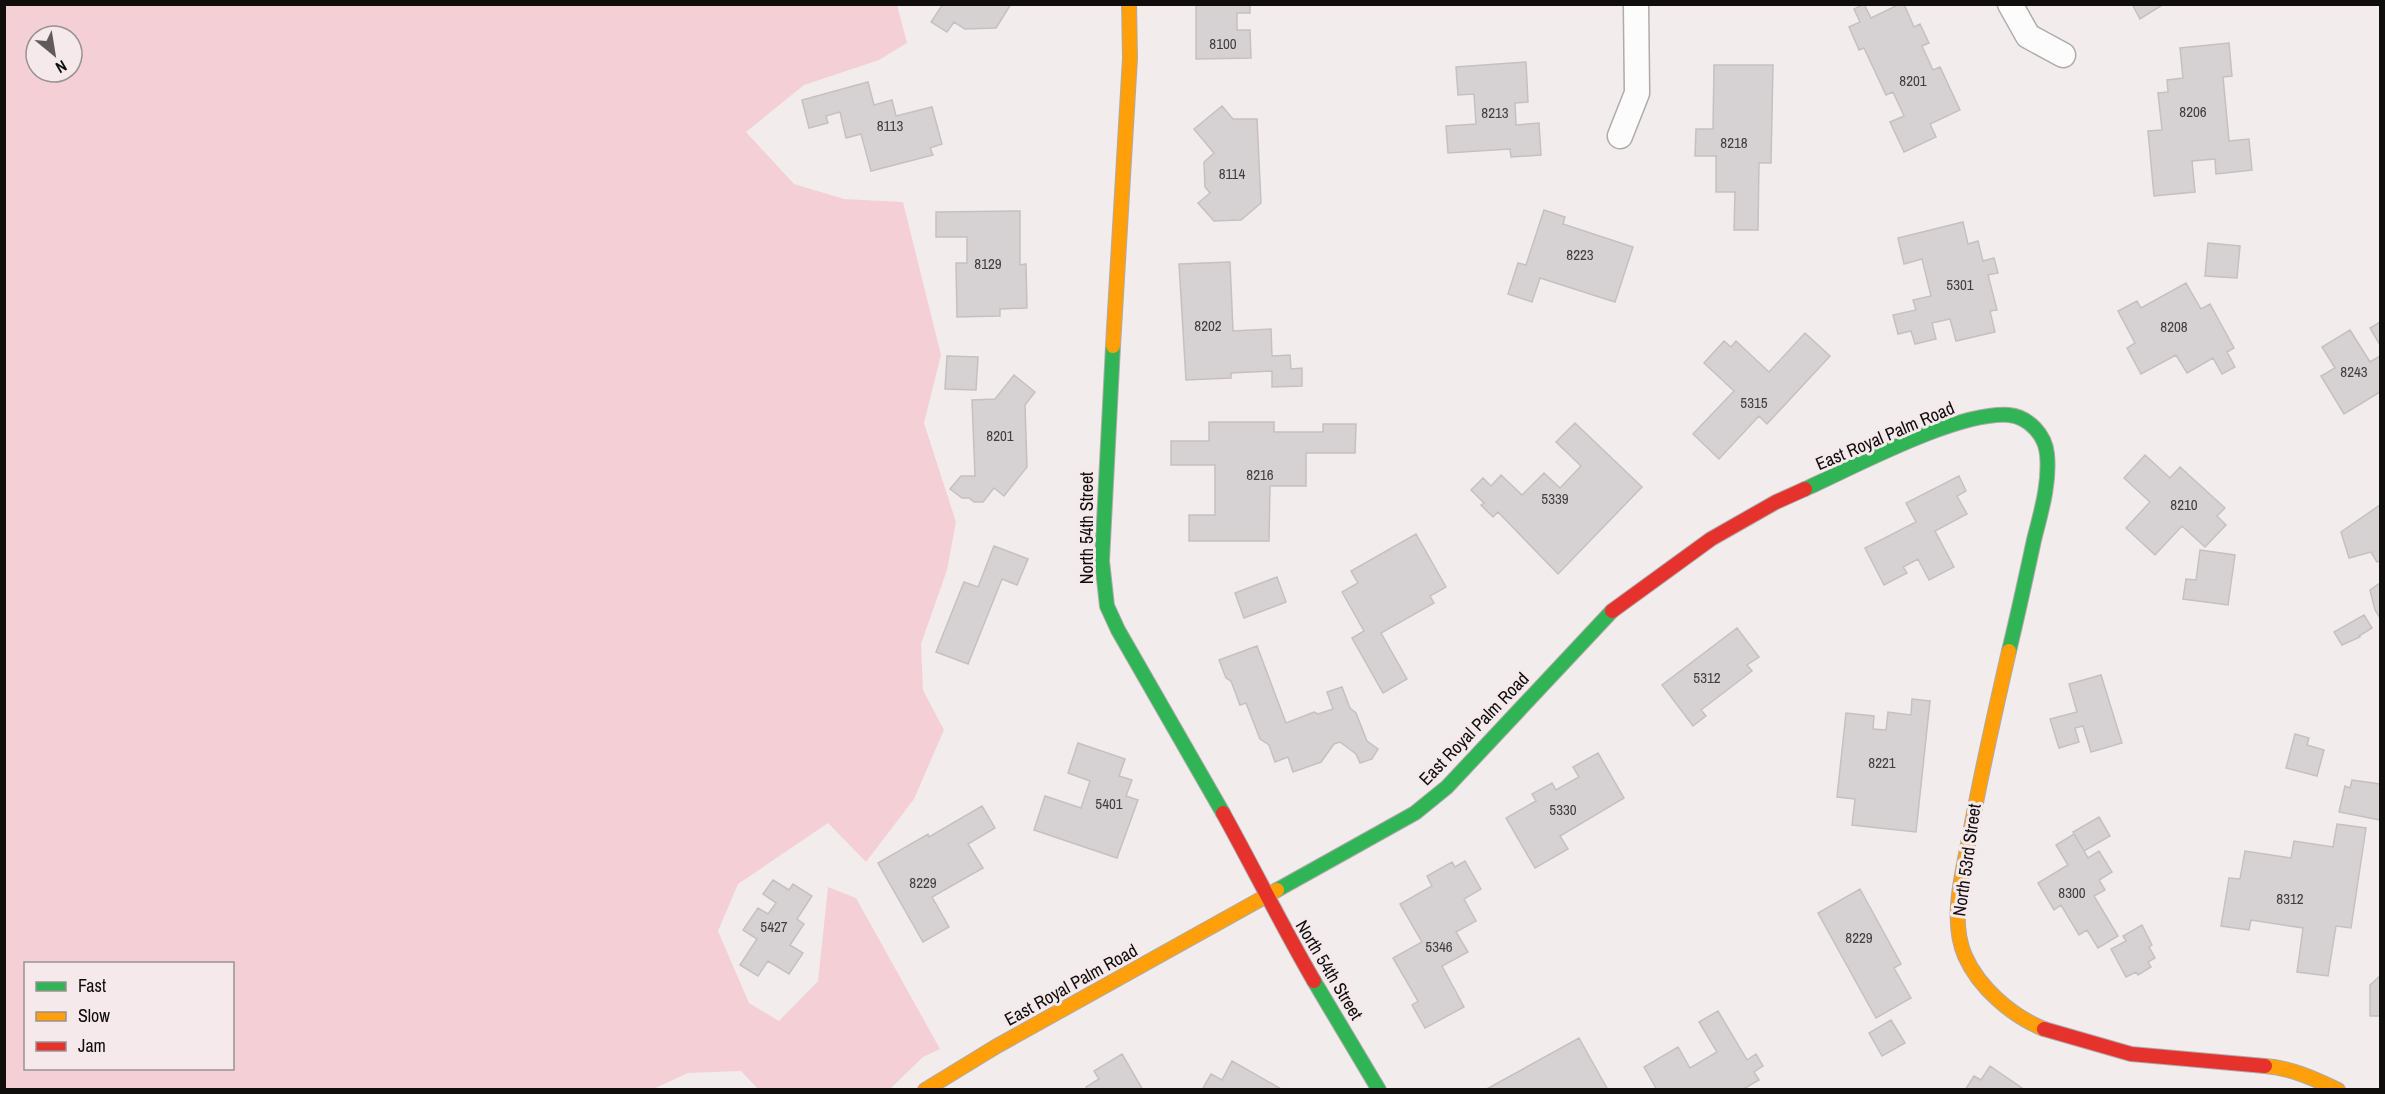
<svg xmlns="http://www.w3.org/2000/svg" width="2385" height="1094" font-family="'Archivo Narrow',sans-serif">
	<rect width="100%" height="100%" fill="#f2eced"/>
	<!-- green -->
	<path fill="#f4d0d6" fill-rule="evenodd" d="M5 4 897 5 907 43 879 60 804 85 746 132 794 184 844 199 903 202 941 355 924 423 956 522 947 570 921 644 923 690 944 730 914 799 866 862 828 823 738 884 718 931 749 1003 779 1021 818 981 828 887 856 898 940 1049 923 1057 889 1090 758 1089 741 1071 688 1073 651 1090 5 1089ZM36 36H72V72H36ZM26 964H232V1068H26Z"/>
	<!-- building -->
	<path fill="#d6d2d3" stroke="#c5c1c1" stroke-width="1.5" d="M943 4H1011L996 28 965 29 954 22 947 32 931 22Z
		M1196 4H1250V13H1237V30H1250L1251 58 1196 59Z
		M1864 4 1871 18 1900 4H1904L1914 27 1920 24 1929 43 1922 46 1933 70 1940 67 1960 110 1930 124 1936 137 1904 152 1890 122 1904 116 1893 92 1886 95 1864 48 1859 50 1849 27 1860 22 1854 9Z
		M2132 4H2164L2140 19Z
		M2229 43 2232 76 2223 77 2229 141 2249 139 2252 170 2216 174 2215 159 2192 161 2195 192 2154 196 2148 131 2162 130 2158 93 2168 92 2167 80 2183 78 2180 48Z
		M1526 62 1528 102 1515 103 1516 125 1539 123 1541 155 1511 157 1510 149 1448 153 1446 126 1476 124 1474 94 1458 95 1456 67Z
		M1714 65H1773L1771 163H1759L1758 230H1734L1735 192H1716V156H1695L1696 129H1713Z
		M868 82 874 105 892 100 896 116 932 107 942 144 930 148 933 155 871 171 861 134 846 138 840 112 826 116 828 123 809 128 802 100Z
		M1222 106 1233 119H1257L1261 203 1241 220 1214 221 1198 203 1210 193 1205 187 1204 162 1214 153 1194 129Z
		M1544 210 1565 217 1563 224 1633 247 1615 302 1540 278 1532 302 1508 294 1518 263 1526 265Z
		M1020 211V265L1026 264 1027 308 1000 309V316L957 317 956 263H967V237H936V212Z
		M1963 222 1968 244 1978 241 1983 261 1994 258 1998 273 1988 275 1997 310 1990 311 1995 332 1956 341 1950 319 1932 323 1936 339 1915 344 1911 331 1898 334 1893 315 1916 310 1913 300 1931 296 1922 259 1904 264 1898 238Z
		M2208 243 2240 246 2237 278 2205 276Z
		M1230 262 1233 331 1271 329 1272 356 1290 355 1291 369 1302 368V386L1272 387V371L1231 373V378L1186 380 1179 264Z
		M2186 283 2201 309 2210 304 2234 348 2227 352 2235 367 2222 374 2213 358 2187 373 2176 355 2141 374 2127 348 2135 343 2118 311 2137 301 2141 308Z
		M2380 322V345L2370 328Z
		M2350 330 2370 362 2380 356V392L2344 414 2321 376 2335 368 2322 347Z
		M1805 333 1830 356 1767 424 1759 416 1719 459 1693 434 1734 391 1704 363 1724 341 1731 347 1736 341 1769 372Z
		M947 356 978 357 976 390 945 389Z
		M1014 375 1035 392 1025 405 1027 467 1004 496 994 488 983 502H974L969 498H962L950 489 961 476H975L972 400 995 399Z
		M1209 422H1274V432H1323V424H1356L1355 453H1306V486H1270L1269 541H1189V515H1215V465H1171V441H1209Z
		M1575 423 1642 487 1558 574 1498 512 1493 517 1481 505 1484 503 1471 490 1483 478 1491 486 1501 475 1522 495 1544 473 1560 488 1581 466 1556 442Z
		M2145 455 2170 478 2180 467 2225 508 2217 516 2226 525 2205 547 2182 526 2155 555 2126 528 2150 502 2124 478Z
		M1959 476 1966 491 1957 496 1967 514 1935 531 1954 567 1929 580 1918 559 1903 567 1907 573 1884 585 1865 548 1916 522 1906 503Z
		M2380 505V561L2377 562 2371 552 2349 558 2341 532Z
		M1416 534 1446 587 1430 596 1434 603 1381 633 1407 679 1383 693 1352 638 1364 631 1342 592 1358 583 1351 571Z
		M994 546 1028 559 1017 585 1002 579 968 664 936 652 964 582 978 587Z
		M2200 550 2235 555 2228 605 2183 599 2186 579 2196 580Z
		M1277 577 1286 602 1244 618 1235 593Z
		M2380 583V618L2375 610 2370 590Z
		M2364 615 2372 628 2359 636 2360 637 2342 645 2334 632Z
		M1737 628 1759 657 1747 665 1752 671 1701 710 1706 716 1693 726 1662 685Z
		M1257 646 1286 723 1314 712 1318 714 1333 709 1327 692 1342 687 1350 708 1356 713 1367 741 1378 749 1372 759 1360 763 1356 754 1340 742 1334 744 1321 762 1293 772 1288 757 1275 762 1269 745 1260 739 1246 703 1240 705 1231 681 1226 678 1219 660Z
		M2101 675 2122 743 2091 752 2083 726 2075 728 2079 742 2059 748 2050 719 2077 712 2069 684Z
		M1912 699 1930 701 1916 832 1852 825 1855 799 1837 797 1846 713 1874 716 1873 729 1886 730 1888 712 1911 715Z
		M2295 734 2309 738 2307 745 2324 750 2317 776 2286 768Z
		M1078 743 1125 759 1119 776 1132 780 1126 796 1138 800 1117 858 1034 830 1045 796 1081 808 1090 781 1068 773Z
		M1598 753 1624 798 1560 836 1568 849 1535 868 1506 818 1536 801 1532 794 1552 783 1556 790 1579 777 1573 767Z
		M2352 780 2380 784V820L2339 812 2345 786 2350 788Z
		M982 806 995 828 968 844 983 868 932 897 949 927 923 942 878 863 928 834 929 837Z
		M2099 817 2110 836 2084 851 2073 832Z
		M2337 824 2366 828 2351 928 2336 926 2328 976 2297 972 2303 928 2251 920 2249 930 2221 926 2229 878 2240 879 2245 851 2291 858 2294 841 2333 847Z
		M2074 834 2088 858 2099 851 2112 872 2099 880 2105 890 2094 896 2118 936 2098 948 2087 930 2079 935 2061 905 2054 910 2038 883 2068 865 2056 845Z
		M1465 861 1481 889 1464 899 1476 921 1456 932 1468 952 1442 966 1464 1007 1425 1028 1412 1005 1418 1001 1393 958 1422 942 1400 904 1432 886 1427 876 1452 862 1455 867Z
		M773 880 789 890 793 884 812 896 797 919 804 924 790 945 803 953 789 974 768 961 758 976 740 965 757 939 743 930 758 908 768 914 776 903 763 894Z
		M1860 889 1901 964 1894 968 1911 998 1876 1018 1818 913Z
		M2142 925 2152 945 2149 947 2155 958 2148 962 2151 967 2138 975 2136 972 2126 977 2111 949 2126 941 2123 936Z
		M2380 976V1016H2370V985Z
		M1718 1011 1747 1060 1756 1054 1763 1066 1754 1072 1759 1080 1742 1090H1657L1644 1067 1678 1047 1690 1068 1717 1052 1699 1022Z
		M1891 1020 1905 1043 1882 1056 1869 1033Z
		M1579 1038 1608 1090H1485Z
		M1122 1054 1143 1090H1087L1086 1087 1099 1079 1094 1071Z
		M1232 1061 1283 1090H1202L1211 1074 1222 1080Z
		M1990 1066 2025 1090H1965L1974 1076 1981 1080Z"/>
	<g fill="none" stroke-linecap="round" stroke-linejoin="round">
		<!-- street casing -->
		<g stroke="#afaaab" stroke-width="27">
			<path id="street" d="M2010 4 2028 36 2063 55
				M1620 136 1637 93 1636 4"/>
		</g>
		<!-- fast casing -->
		<g stroke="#afaaab" stroke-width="16">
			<path id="fast" d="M1113 346 1102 561 1107 606 1118 630 1223 813
				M1805 489C1854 467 1957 411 2009 415 2029 417 2045 435 2047 454 2050 483 2041 512 2034 540 2026 577 2018 614 2009 651
				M1277 890 1415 813 1447 787 1612 611
				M1314 981 1379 1090"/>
		</g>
		<!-- slow casing -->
		<g stroke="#afaaab" stroke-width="16">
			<path id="slow" d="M1113 346 1130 58 1129 4
				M2009 651C1995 712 1981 773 1970 834 1963 872 1949 919 1965 956 1979 988 2012 1016 2044 1029
				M2265 1066C2291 1068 2315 1079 2338 1090
				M925 1090 997 1046 1277 890"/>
		</g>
		<!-- jam casing -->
		<g stroke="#afaaab" stroke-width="16">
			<path id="jam" d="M1612 611 1711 539 1776 502 1805 489
				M1223 813C1254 869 1282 926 1314 981
				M2044 1029 2131 1054 2265 1066"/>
		</g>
		<!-- street -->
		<use href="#street" stroke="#fdfcfc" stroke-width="24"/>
		<!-- fast -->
		<use href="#fast" stroke="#30b455" stroke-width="14"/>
		<!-- slow -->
		<use href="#slow" stroke="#ff9f0a" stroke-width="14"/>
		<!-- jam -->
		<use href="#jam" stroke="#e5322d" stroke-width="14"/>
	</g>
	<g text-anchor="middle" stroke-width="6" stroke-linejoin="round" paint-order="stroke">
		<!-- number labels -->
		<g font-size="15" fill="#423e3e">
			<text x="1223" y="49">8100</text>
			<text x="1913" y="86">8201</text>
			<text x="2193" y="117">8206</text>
			<text x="1495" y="118">8213</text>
			<text x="890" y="131">8113</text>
			<text x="1734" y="148">8218</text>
			<text x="1232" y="179">8114</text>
			<text x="1580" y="260">8223</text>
			<text x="988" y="269">8129</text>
			<text x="1960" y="290">5301</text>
			<text x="1208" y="331">8202</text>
			<text x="2174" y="332">8208</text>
			<text x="2354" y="377">8243</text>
			<text x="1754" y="408">5315</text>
			<text x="1000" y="441">8201</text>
			<text x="1260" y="480">8216</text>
			<text x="1555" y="504">5339</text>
			<text x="2184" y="510">8210</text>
			<text x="1707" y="683">5312</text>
			<text x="1882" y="768">8221</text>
			<text x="1109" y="809">5401</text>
			<text x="1563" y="815">5330</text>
			<text x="923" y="888">8229</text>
			<text x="2072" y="898">8300</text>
			<text x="2290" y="904">8312</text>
			<text x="774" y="932">5427</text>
			<text x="1859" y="943">8229</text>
			<text x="1439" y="952">5346</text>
		</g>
		<!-- street labels -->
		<g font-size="18" fill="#100d0d" stroke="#f5e9eb">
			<text transform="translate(1885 436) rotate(-23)" y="6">East Royal Palm Road</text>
			<text transform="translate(1087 528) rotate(-90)" y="6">North 54th Street</text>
			<text transform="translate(1474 729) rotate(-46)" y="6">East Royal Palm Road</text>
			<text transform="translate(1967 860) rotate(-82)" y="6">North 53rd Street</text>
			<text transform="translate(1329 970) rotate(59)" y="6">North 54th Street</text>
			<text transform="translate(1071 985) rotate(-29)" y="6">East Royal Palm Road</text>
		</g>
	</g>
	<!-- border -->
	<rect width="2385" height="1094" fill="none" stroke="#100d0d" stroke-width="12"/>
	<!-- legend -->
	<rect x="24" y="962" width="210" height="108" fill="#f5e9eb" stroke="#999192" stroke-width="1.5"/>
	<rect x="36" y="982" width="30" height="9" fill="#30b455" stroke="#999192" stroke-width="1.5"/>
	<text x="78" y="992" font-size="18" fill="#100d0d">Fast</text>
	<rect x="36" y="1012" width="30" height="9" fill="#ff9f0a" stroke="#999192" stroke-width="1.5"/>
	<text x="78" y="1022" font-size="18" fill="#100d0d">Slow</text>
	<rect x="36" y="1042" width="30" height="9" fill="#e5322d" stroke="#999192" stroke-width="1.5"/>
	<text x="78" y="1052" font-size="18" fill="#100d0d">Jam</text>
	<!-- north arrow -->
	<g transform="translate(54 54) rotate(150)"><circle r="28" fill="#f5e9eb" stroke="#999192" stroke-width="1.5"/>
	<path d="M0-4.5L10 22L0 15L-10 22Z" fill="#5f5b5b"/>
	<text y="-9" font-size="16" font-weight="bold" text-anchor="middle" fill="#100d0d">N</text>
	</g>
</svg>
